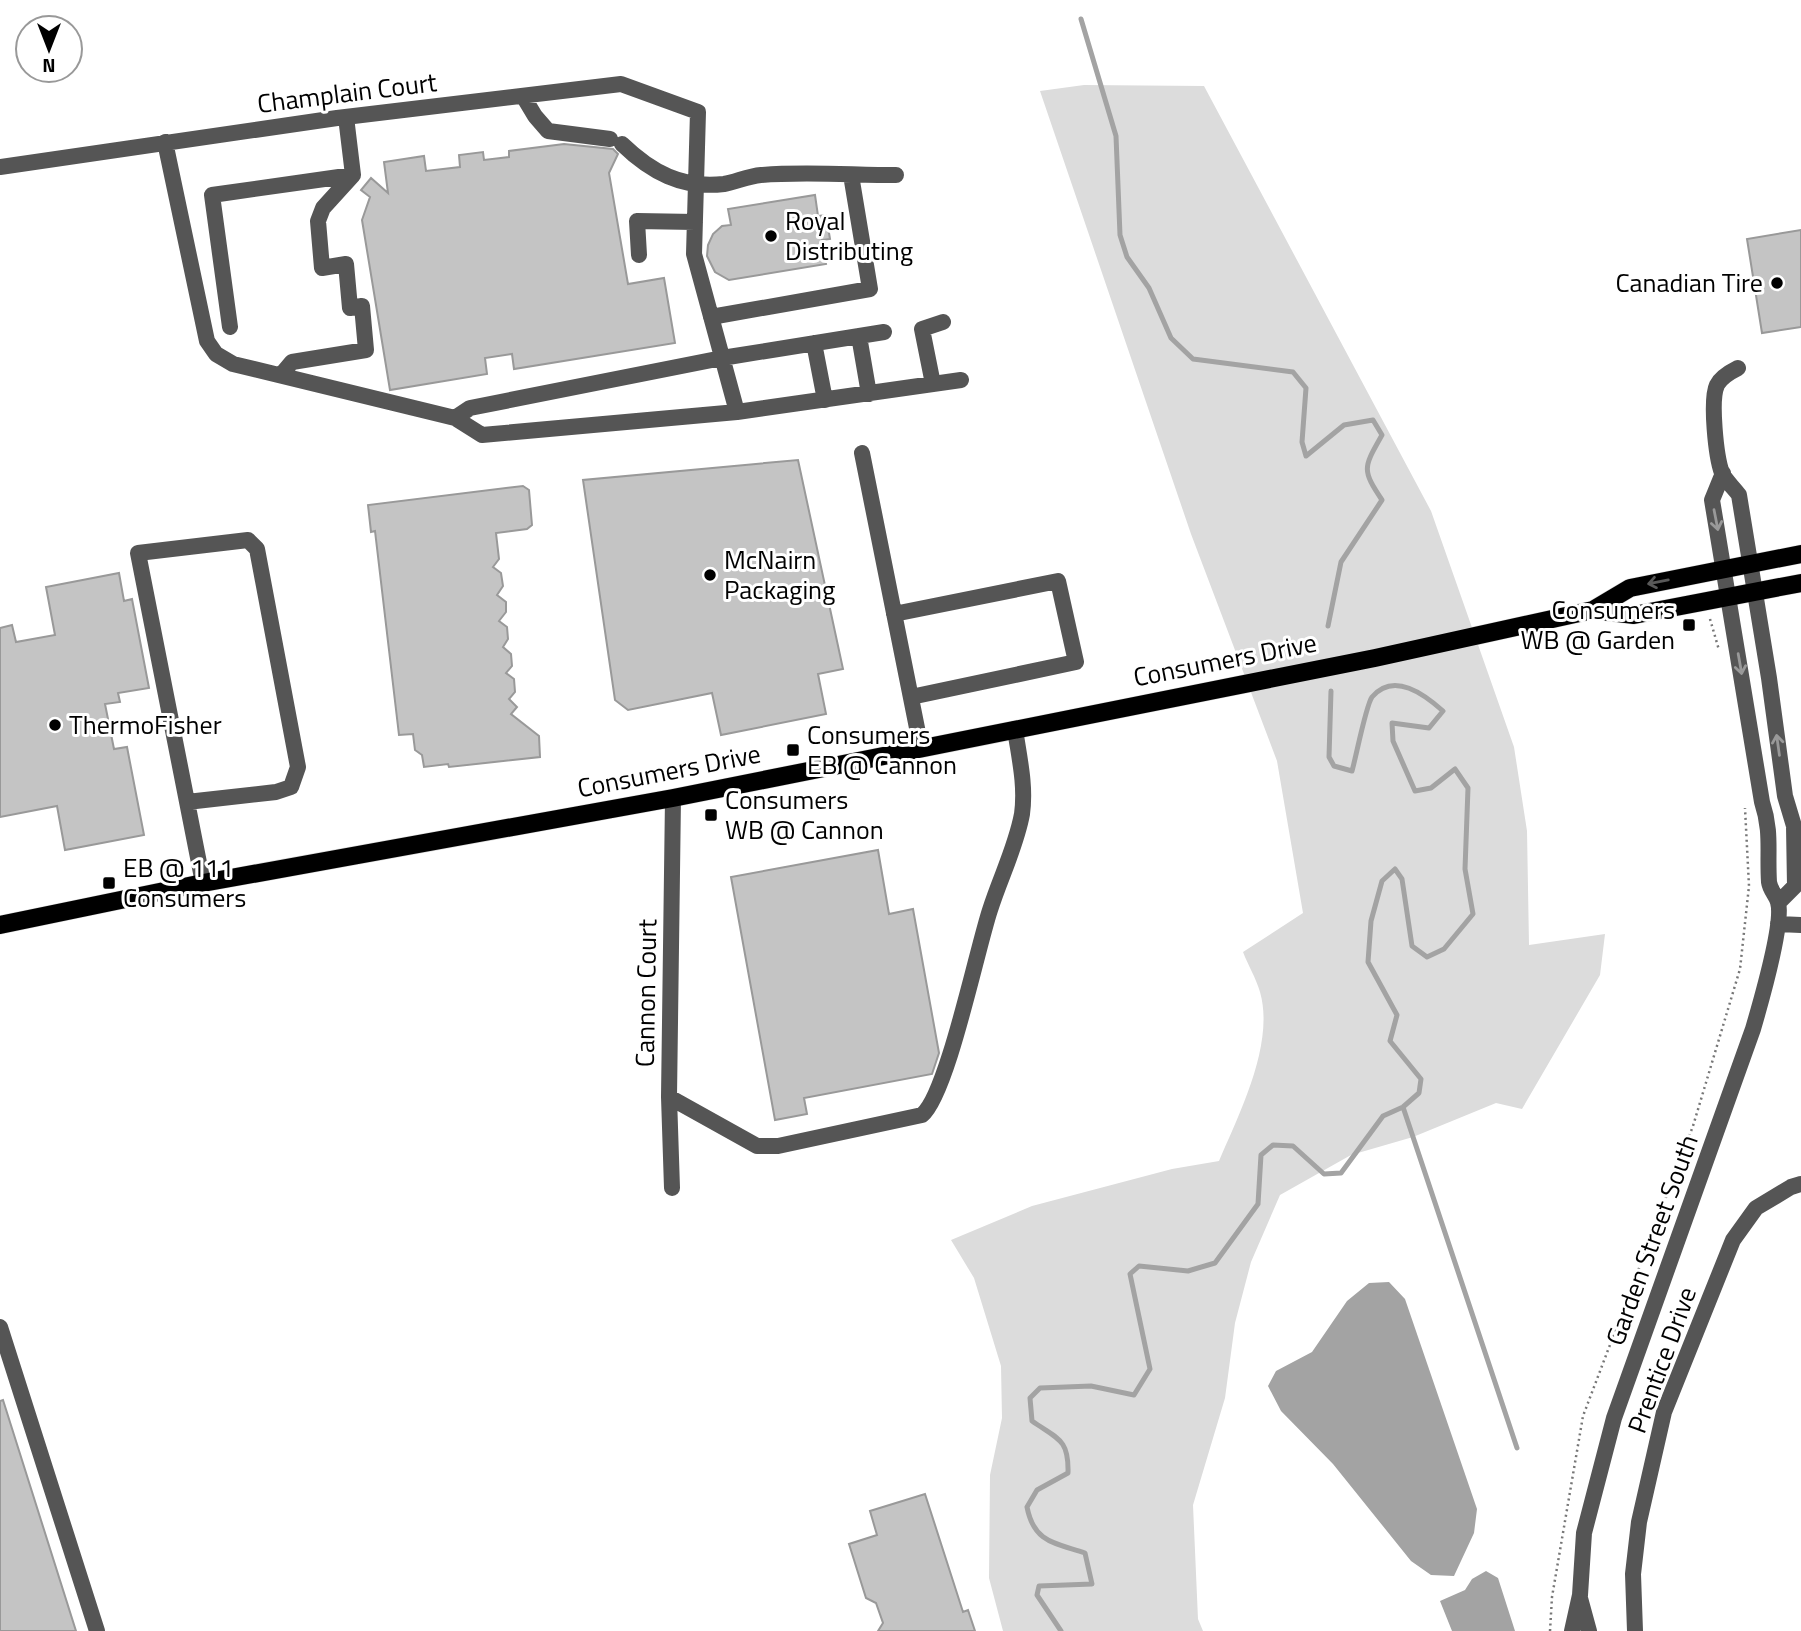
<svg xmlns="http://www.w3.org/2000/svg" width="1801" height="1631" font-family="'Titillium Web',sans-serif">
	<rect width="100%" height="100%" fill="#fff"/>
	<!-- green -->
	<path fill="#dcdcdc" d="M1084 85 1204 86 1431 511 1514 747 1527 831 1529 945 1605 934 1600 975 1522 1109 1496 1103 1413 1137 1351 1155 1280 1195 1251 1262 1235 1323 1225 1398 1193 1505 1198 1619 1203 1631H1003L989 1578 990 1475 1002 1418 1001 1366 974 1278 951 1240 1032 1206 1172 1169 1219 1161C1239 1114 1275 1044 1260 992 1256 978 1248 965 1243 952L1303 913 1277 761 1191 534 1040 91Z"/>
	<!-- water -->
	<path fill="#a3a3a3" d="M1389 1282 1405 1299 1477 1509 1474 1533 1454 1576 1431 1575 1411 1561 1333 1464 1281 1411 1268 1386 1276 1371 1312 1352 1347 1301 1369 1283Z
		M1486 1571 1498 1578 1515 1631H1452L1440 1601 1465 1590 1472 1579Z"/>
	<g fill="none" stroke-linecap="round" stroke-linejoin="round">
		<!-- stream -->
		<path stroke="#a3a3a3" stroke-width="5" d="M1081 19 1116 136 1120 235 1127 257 1149 288 1171 338 1193 359 1293 372 1306 388 1302 442 1306 456 1344 425 1373 420 1382 435C1364 467 1361 469 1382 500L1341 562 1328 626
			M1403 1107 1517 1448
			M1061 1631 1037 1595 1039 1586 1092 1584 1085 1553C1055 1543 1034 1543 1027 1507L1037 1490 1068 1473C1069 1439 1058 1439 1032 1421L1030 1398 1040 1388 1091 1386 1134 1395 1150 1369 1130 1274 1139 1266 1188 1271 1215 1263 1258 1204 1261 1155 1273 1145 1293 1146 1324 1174 1341 1173 1383 1116 1403 1107 1419 1093 1421 1079 1390 1041 1397 1015 1368 962 1371 921 1382 881 1395 869 1402 879 1412 946 1427 957 1444 949 1473 914 1465 869 1468 788 1455 769 1431 788 1415 791 1393 741 1392 723 1429 728 1443 711C1425 695 1394 671 1372 697 1366 705 1356 757 1352 771L1334 766 1329 757 1331 691"/>
	</g>
	<!-- building -->
	<path fill="#c4c4c4" stroke="#999" stroke-width="2" d="M564 144 613 149 618 154 609 173 628 284 664 278 675 343 514 369 512 354 485 358 487 374 390 390 362 220 370 197 361 190 371 178 388 193 384 162 424 156 426 171 460 167 459 155 483 152 484 160 509 157V151Z
		M815 195 818 216 826 215 830 239 822 240 826 264 729 280 715 272 707 256 708 245 713 234 722 226 731 225 728 209Z
		M1801 230V327L1762 333 1747 239Z
		M798 460 843 669 818 674 826 714 721 735 712 693 628 710 615 700 583 480Z
		M523 486 529 490 532 525 527 529 496 533 499 559 493 567 501 573 503 586 497 595 506 602V612L499 621 507 627 508 639 503 647 511 654 512 666 506 673 514 679 515 692 509 699 517 707 511 714 539 736 540 757 449 767 448 764 424 767 422 755 415 750 413 734 399 735 375 531 371 532 368 505Z
		M119 573 124 601 132 599 149 688 118 693 120 702 105 704 114 749 127 747 144 835 65 850 57 806 0 817V628L12 625 16 642 55 635 46 587Z
		M878 850 889 914 913 909 939 1053 932 1074 804 1098 807 1114 775 1120 731 877Z
		M3 1400 76 1631H0V1401Z
		M925 1494 963 1612 968 1610 975 1631H878L883 1623 876 1603 866 1598 849 1544 877 1535 870 1511Z"/>
	<g fill="none" stroke-linecap="round" stroke-linejoin="round">
		<!-- major casing -->
		<g stroke="#dbdbdb" stroke-width="19">
			<path id="major" d="M1593 610 1634 615 1801 583
				M0 925 203 883 673 798 1375 658 1593 610 1630 588 1801 554"/>
		</g>
		<!-- path -->
		<path stroke="#777" stroke-width="2.5" stroke-dasharray="2 3.5" stroke-linecap="butt" d="M1710 619 1719 650
			M1550 1631 1552 1597 1583 1416 1693 1126 1740 969 1749 886 1745 808"/>
		<!-- minor -->
		<path stroke="#555" stroke-width="16" d="M523 96 535 116 548 131 610 139
			M622 144C651 172 682 189 724 184 736 182 748 176 761 175 803 171 853 175 896 175
			M0 167 337 118 621 84 698 112 694 254 737 412 482 435 455 418 233 364 216 354 207 341 165 142
			M639 255 637 221 695 222
			M711 317 870 289 851 175
			M230 327 212 195 353 175 346 117
			M859 336 869 394
			M814 343 825 400
			M1738 368C1730 372 1721 377 1717 385 1710 400 1716 457 1722 473 1725 480 1734 488 1739 495L1769 678 1785 796 1794 826 1795 886 1779 902
			M281 375 292 362 366 350 362 306 350 308 346 264 322 268 318 221 323 208 353 175
			M933 384 922 329 943 322
			M737 412 961 380
			M455 418 470 408 722 358 884 332
			M862 453 921 748
			M894 614 1058 581 1076 662 911 697
			M187 802 276 792 291 787 298 767 257 549 248 540 138 553C160 663 181 773 203 883
			M1778 924 1801 925
			M669 1097 757 1146H778L922 1115C947 1095 977 949 990 910 1000 878 1016 847 1022 814 1026 785 1019 757 1015 729
			M672 1188 669 1097 673 798
			M0 1327 97 1631
			M1580 1598 1589 1631
			M1572 1631 1580 1595 1584 1533 1614 1418 1753 1029C1760 1005 1784 923 1778 902 1776 895 1770 890 1769 882 1767 851 1772 832 1762 802L1712 500 1723 473
			M1635 1631 1633 1574 1639 1522 1664 1412 1733 1240 1756 1208 1791 1187 1801 1184"/>
		<!-- major -->
		<use href="#major" stroke="#000" stroke-width="18"/>
	</g>
	<!-- one-way arrows -->
	<defs><path id="oneway-shaft" d="M-6 0H5M1.5-3L5.5 0L1.5 3" fill="none" stroke-width="1.6" stroke-linecap="round" stroke-linejoin="round" transform="scale(1.75)"/></defs>
	<g stroke="#999">
		<use href="#oneway-shaft" transform="translate(1716 520) rotate(79)"/>
		<use href="#oneway-shaft" transform="translate(1740 664) rotate(80)"/>
		<use href="#oneway-shaft" transform="translate(1778 745) rotate(-98)"/>
	</g>
	<use stroke="#595959" href="#oneway-shaft" transform="translate(1658 582) rotate(169)"/>
	<!-- markers -->
	<g fill="#000" stroke="#fff" stroke-width="2.5">
		<circle cx="771" cy="236" r="7"/>
		<circle cx="1777" cy="283" r="7"/>
		<circle cx="710" cy="575" r="7"/>
		<rect x="1682" y="618" width="14" height="14" rx="3.5"/>
		<circle cx="55" cy="725" r="7"/>
		<rect x="786" y="743" width="14" height="14" rx="3.5"/>
		<rect x="704" y="808" width="14" height="14" rx="3.5"/>
		<rect x="102" y="876" width="14" height="14" rx="3.5"/>
	</g>
	<g text-anchor="middle" stroke-width="6" stroke-linejoin="round" paint-order="stroke">
		<!-- street labels -->
		<g font-size="26" fill="#000" stroke="#fff">
			<text transform="translate(347 93) rotate(-7)" y="9">Champlain Court</text>
			<text transform="translate(1225 660) rotate(-11)" y="9">Consumers Drive</text>
			<text transform="translate(669 771) rotate(-11)" y="9">Consumers Drive</text>
			<text transform="translate(646 993) rotate(-89)" y="9">Cannon Court</text>
			<text transform="translate(1652 1240) rotate(-70)" y="9">Garden Street South</text>
			<text transform="translate(1662 1360) rotate(-70)" y="9">Prentice Drive</text>
		</g>
		<!-- poi labels -->
		<g font-size="26" fill="#000" stroke="#fff" text-anchor="start">
			<text x="785" y="230">Royal<tspan x="785" dy="30">Distributing</tspan></text>
			<text x="1763" y="292" text-anchor="end">Canadian Tire</text>
			<text x="724" y="569">McNairn<tspan x="724" dy="30">Packaging</tspan></text>
			<text x="1675" y="619" text-anchor="end">Consumers<tspan x="1675" dy="30">WB @ Garden</tspan></text>
			<text x="69" y="734">ThermoFisher</text>
			<text x="807" y="744">Consumers<tspan x="807" dy="30">EB @ Cannon</tspan></text>
			<text x="725" y="809">Consumers<tspan x="725" dy="30">WB @ Cannon</tspan></text>
			<text x="123" y="877">EB @ 111<tspan x="123" dy="30">Consumers</tspan></text>
		</g>
	</g>
	<!-- north arrow -->
	<g transform="translate(49 49) rotate(180)"><circle r="33" fill="#ffffff" stroke="#999999" stroke-width="2"/>
	<path d="M0-5L12 26L0 18L-12 26Z" fill="#000000"/>
	<text y="-10" font-size="19" font-weight="bold" text-anchor="middle" fill="#000000">N</text>
	</g>
</svg>
